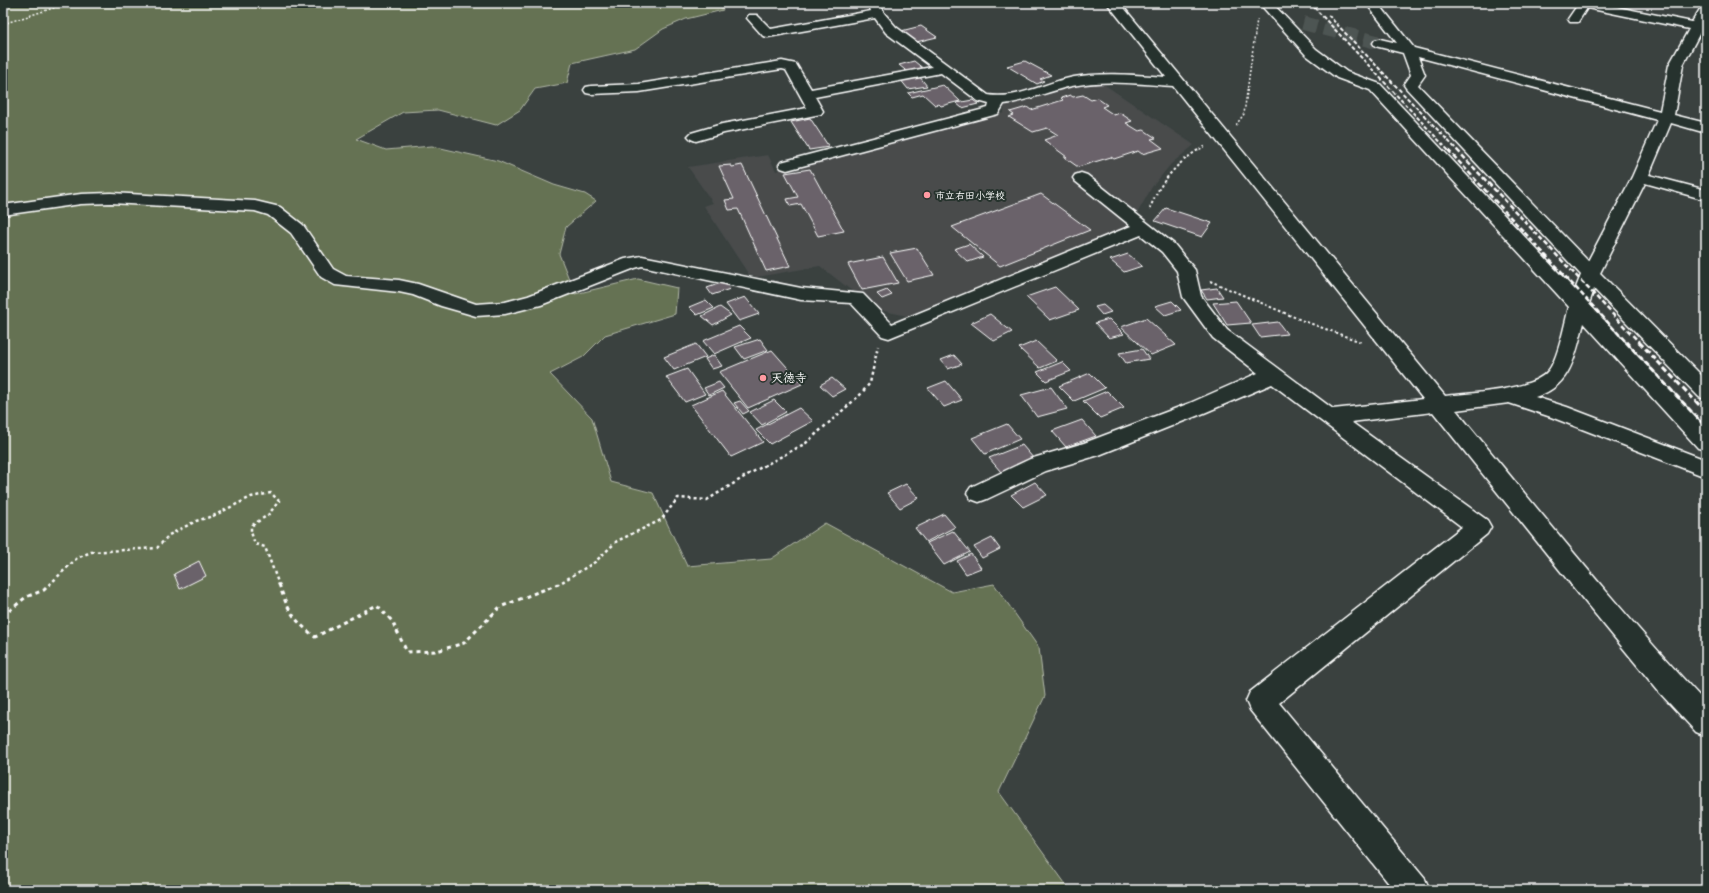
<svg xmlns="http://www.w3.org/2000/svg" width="1709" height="893" font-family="'Gochi Hand','Klee One',sans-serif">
	<rect width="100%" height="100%" fill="#3a413f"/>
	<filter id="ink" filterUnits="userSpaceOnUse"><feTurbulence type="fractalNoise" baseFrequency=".025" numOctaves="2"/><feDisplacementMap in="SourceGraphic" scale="8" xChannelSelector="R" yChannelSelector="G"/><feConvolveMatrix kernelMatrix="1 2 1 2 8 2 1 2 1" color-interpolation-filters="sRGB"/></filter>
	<g filter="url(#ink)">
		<!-- built -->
		<path fill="#484b4c" d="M1102 83 1194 145 1171 164 1152 187 1130 226 907 316 875 309 820 266 757 277 749 275 704 206 713 203 688 167 768 155 776 171 1004 113V104L1080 85Z"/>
		<!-- green -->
		<path fill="#657253" stroke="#b2b8a9" d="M3 3H656L667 5 719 3 723 10 686 19 663 29 635 49 572 63 567 83 535 89 520 110 496 125 438 110 403 112 356 139 386 150 432 146 498 161 554 185 585 194 596 201 566 227 559 254 575 294 638 279 677 288 675 314 605 335 583 357 550 374 592 418 611 482 653 493 687 566 771 559 825 523 952 592 994 584 1039 648 1045 696 999 792 1070 890H3Z"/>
		<!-- building -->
		<path fill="#6a626a" stroke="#fff" d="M921 26 937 37 912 43 897 32Z
			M914 61 925 70 910 74 899 65Z
			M1025 61 1051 75 1040 79 1044 81 1037 84 1007 66Z
			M919 76 927 86 908 89 900 79Z
			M943 85 960 101 941 106 939 104 935 105 923 94 912 97 908 93Z
			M1070 95 1073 97 1083 95 1091 100 1097 98 1107 105 1102 107 1114 115 1120 113 1132 121 1126 123 1139 131 1144 130 1156 138 1151 139 1163 148 1142 154 1138 151 1114 159 1111 157 1078 167 1064 157H1067L1044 140 1058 135 1047 128 1033 132 1009 117 1014 115 1010 112 1027 107 1031 110 1063 100 1061 98Z
			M973 100 978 104 962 108 956 103Z
			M810 118 829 147 809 150 791 122Z
			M731 165 732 167 742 165 790 266 766 271 738 209 729 210 725 200 734 199 719 166Z
			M810 169 844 231 818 236 801 204 790 206 787 199 798 197 785 173Z
			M1041 194 1090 230 1000 266 952 227Z
			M1166 208 1212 223 1202 237 1155 221Z
			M969 244 983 257 968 262 954 249Z
			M917 248 934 275 907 281 890 253Z
			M1128 254 1142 266 1124 272 1110 260Z
			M883 257 898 283 862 290 848 264Z
			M724 282 730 289 712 295 707 288Z
			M1055 287 1079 310 1050 320 1026 297Z
			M1217 288 1223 297 1207 299 1201 290Z
			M887 290 892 295 882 299 877 294Z
			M745 297 759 314 739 321 726 304Z
			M706 300 714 308 697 315 689 307Z
			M1172 301 1181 310 1165 315 1155 306Z
			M1236 301 1251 323 1227 325 1213 303Z
			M1103 305 1111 312 1102 315 1095 307Z
			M720 307 731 315 713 325 702 316Z
			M990 314 1012 332 994 341 971 323Z
			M1146 318 1176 345 1151 355 1121 327Z
			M1109 319 1124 334 1109 338 1095 323Z
			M1278 322 1287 334 1260 337 1252 325Z
			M739 326 751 338 714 354 703 341Z
			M760 339 768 350 744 359 735 347Z
			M1036 341 1057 361 1040 368 1019 348Z
			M696 344 706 357 674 370 664 357Z
			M1142 349 1149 359 1126 363 1119 353Z
			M772 350 802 384 748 408 719 372Z
			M714 355 722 366 712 369 705 359Z
			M954 355 962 364 948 369 941 360Z
			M1062 362 1071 371 1046 381 1037 372Z
			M687 369 705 394 685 402 666 377Z
			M1090 373 1105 388 1074 401 1059 386Z
			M832 378 845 389 832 396 820 385Z
			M946 381 962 400 944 407 928 388Z
			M719 382 724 388 709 395 704 388Z
			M1051 387 1067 409 1037 417 1021 395Z
			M722 391 763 442 731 457 691 405Z
			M1107 391 1124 408 1100 418 1083 401Z
			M774 400 786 412 762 425 750 412Z
			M740 401 749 411 743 414 734 403Z
			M799 408 813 421 770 444 756 430Z
			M1082 420 1096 436 1066 447 1052 431Z
			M1007 424 1020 439 985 454 972 438Z
			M1022 445 1034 459 1001 472 989 458Z
			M1035 482 1047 495 1023 507 1011 495Z
			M906 484 919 498 900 508 887 493Z
			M944 514 955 527 926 542 915 528Z
			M953 531 970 552 944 565 927 543Z
			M992 538 1000 549 982 558 974 547Z
			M971 554 981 568 966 574 957 561Z
			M199 561 206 576 180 589 174 574Z"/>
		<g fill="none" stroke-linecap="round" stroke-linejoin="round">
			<!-- minor-tunnel -->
			<path stroke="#4e5452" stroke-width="14" stroke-dasharray="14 7" stroke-linecap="butt" d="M1303 23 1380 43"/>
			<!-- minor casing -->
			<g stroke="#fff" stroke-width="3">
				<path id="minor" d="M868 3H880L884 13 896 27 988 95C1017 100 1046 82 1074 77 1104 72 1135 75 1166 77L1107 3H1120L1445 396C1470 393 1532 391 1548 371 1558 360 1565 322 1569 307L1370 90 1337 78 1306 55 1259 3H1272L1316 49 1347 72 1380 84 1575 290 1581 275 1406 88 1404 85 1411 75 1403 53 1375 46 1373 43 1375 40 1380 39 1397 43 1366 3H1378L1414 48 1660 111 1669 65 1689 29 1587 8 1578 22H1570L1568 19 1579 3H1597L1692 22 1702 6 1706 5V21L1683 65 1674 115 1706 123V133L1671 123 1649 175 1706 190V200L1645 183 1600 273 1706 380V399L1699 397 1594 289 1589 304 1706 428V450L1698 448 1584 323C1575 355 1572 386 1535 397L1567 407 1706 460V477L1551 417 1509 403 1456 410C1538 509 1618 610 1706 703V736L1696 732 1659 692 1578 593 1433 412 1351 422 1487 520 1491 527 1487 534 1279 703 1425 879 1430 890H1394L1250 710 1246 701 1250 692 1462 527 1272 384 1204 413 1099 455 1046 471 987 499 979 502 971 499 967 493 971 487 1030 459 1084 443 1190 403 1258 373 1213 338 1183 297 1177 271 1162 252 1141 235 889 338 882 336 851 303 801 300 642 266 635 268 541 305 505 314 476 316 441 306 413 295 399 292 335 285 321 277 291 233 268 215 255 211 111 203 81 204 3 215V205L81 194 111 193 255 201 280 207 303 225 333 269 346 276 399 280 418 284 476 304 505 302 528 296 625 259 642 256 801 288 863 294 892 324 1131 226 1075 181 1073 178 1075 175 1081 173 1087 175 1174 244 1195 270 1201 296 1227 330 1333 409 1423 399 1173 86C1139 84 1105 79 1072 86 1049 91 1028 101 1004 104L998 114 787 170 781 168 779 165 781 162 988 108 989 104 978 101 941 73 815 97 823 111 821 114 724 133 696 141 691 139 688 136 691 133 722 124 807 108 786 70 782 69 639 92 591 94 586 93 584 90 586 87 591 86 639 84 782 61 796 64 811 89 932 67 886 33 875 18 768 37 763 36 747 18 749 15H757L771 29 871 11ZM1418 57 1657 120 1632 177 1588 261 1418 85 1425 75Z"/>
			</g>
			<!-- path-far3 -->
			<path stroke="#fff" stroke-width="1.5" stroke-dasharray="2 2" stroke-linecap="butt" d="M3 24 69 3
				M1236 125 1244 114 1257 19
				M1196 151 1206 146"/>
			<!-- path-far2 -->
			<path stroke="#fff" stroke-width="2" stroke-dasharray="2.5 2.5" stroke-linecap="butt" d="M1150 209C1158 184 1176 164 1198 150
				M1210 281 1301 320 1361 342"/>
			<!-- path-far1 -->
			<path stroke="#fff" stroke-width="2.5" stroke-dasharray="3 3" stroke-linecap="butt" d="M49 585 77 558 91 552 157 548 169 535 196 521 213 516 251 497 271 493 279 501 268 515 251 526V532L255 544 265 547 279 585
				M557 585 595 562 617 541 661 520 678 498 707 500 749 474 806 443 860 395 870 383 878 346"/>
			<!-- path -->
			<path stroke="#fff" stroke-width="3" stroke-dasharray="4 4" stroke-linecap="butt" d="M279 584C288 611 293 619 315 637L377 605 392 621 407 652 437 651 464 643 500 607 558 584
				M3 616 26 597 44 590 50 584"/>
			<!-- minor -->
			<use href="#minor" fill="#26332d" fill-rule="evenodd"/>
			<!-- rail-far2 -->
			<path stroke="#fff" stroke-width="2" stroke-dasharray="4 2" stroke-linecap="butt" d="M1310 3 1449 151
				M1328 15 1458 151"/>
			<!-- rail-far1 -->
			<path stroke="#fff" stroke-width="2.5" stroke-dasharray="5 2.5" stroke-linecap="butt" d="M1448 150 1627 343
				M1457 150 1640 343"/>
			<!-- rail -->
			<path stroke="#fff" stroke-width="3" stroke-dasharray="6 3" stroke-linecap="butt" d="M1626 342 1706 427
				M1639 342 1706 412"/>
		</g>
	</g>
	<!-- markers -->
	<g fill="#ff9aa2" stroke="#26332d" stroke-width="1.5">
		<circle cx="927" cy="195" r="4"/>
		<circle cx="763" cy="378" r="4"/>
	</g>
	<g text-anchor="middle" stroke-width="4" stroke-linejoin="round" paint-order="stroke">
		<!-- far-poi labels -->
		<g font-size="10" font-weight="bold" fill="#fff" stroke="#26332d" text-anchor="start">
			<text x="935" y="199">市立右田小学校</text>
		</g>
		<!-- poi labels -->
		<g font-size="12" font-weight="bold" fill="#fff" stroke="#26332d" text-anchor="start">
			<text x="771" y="382">天徳寺</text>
		</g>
	</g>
	<!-- margin -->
	<rect width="1709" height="893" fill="none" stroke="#26332d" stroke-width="16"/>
	<rect x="8" y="8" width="1693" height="877" fill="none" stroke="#fff" stroke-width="1.5" filter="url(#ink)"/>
</svg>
